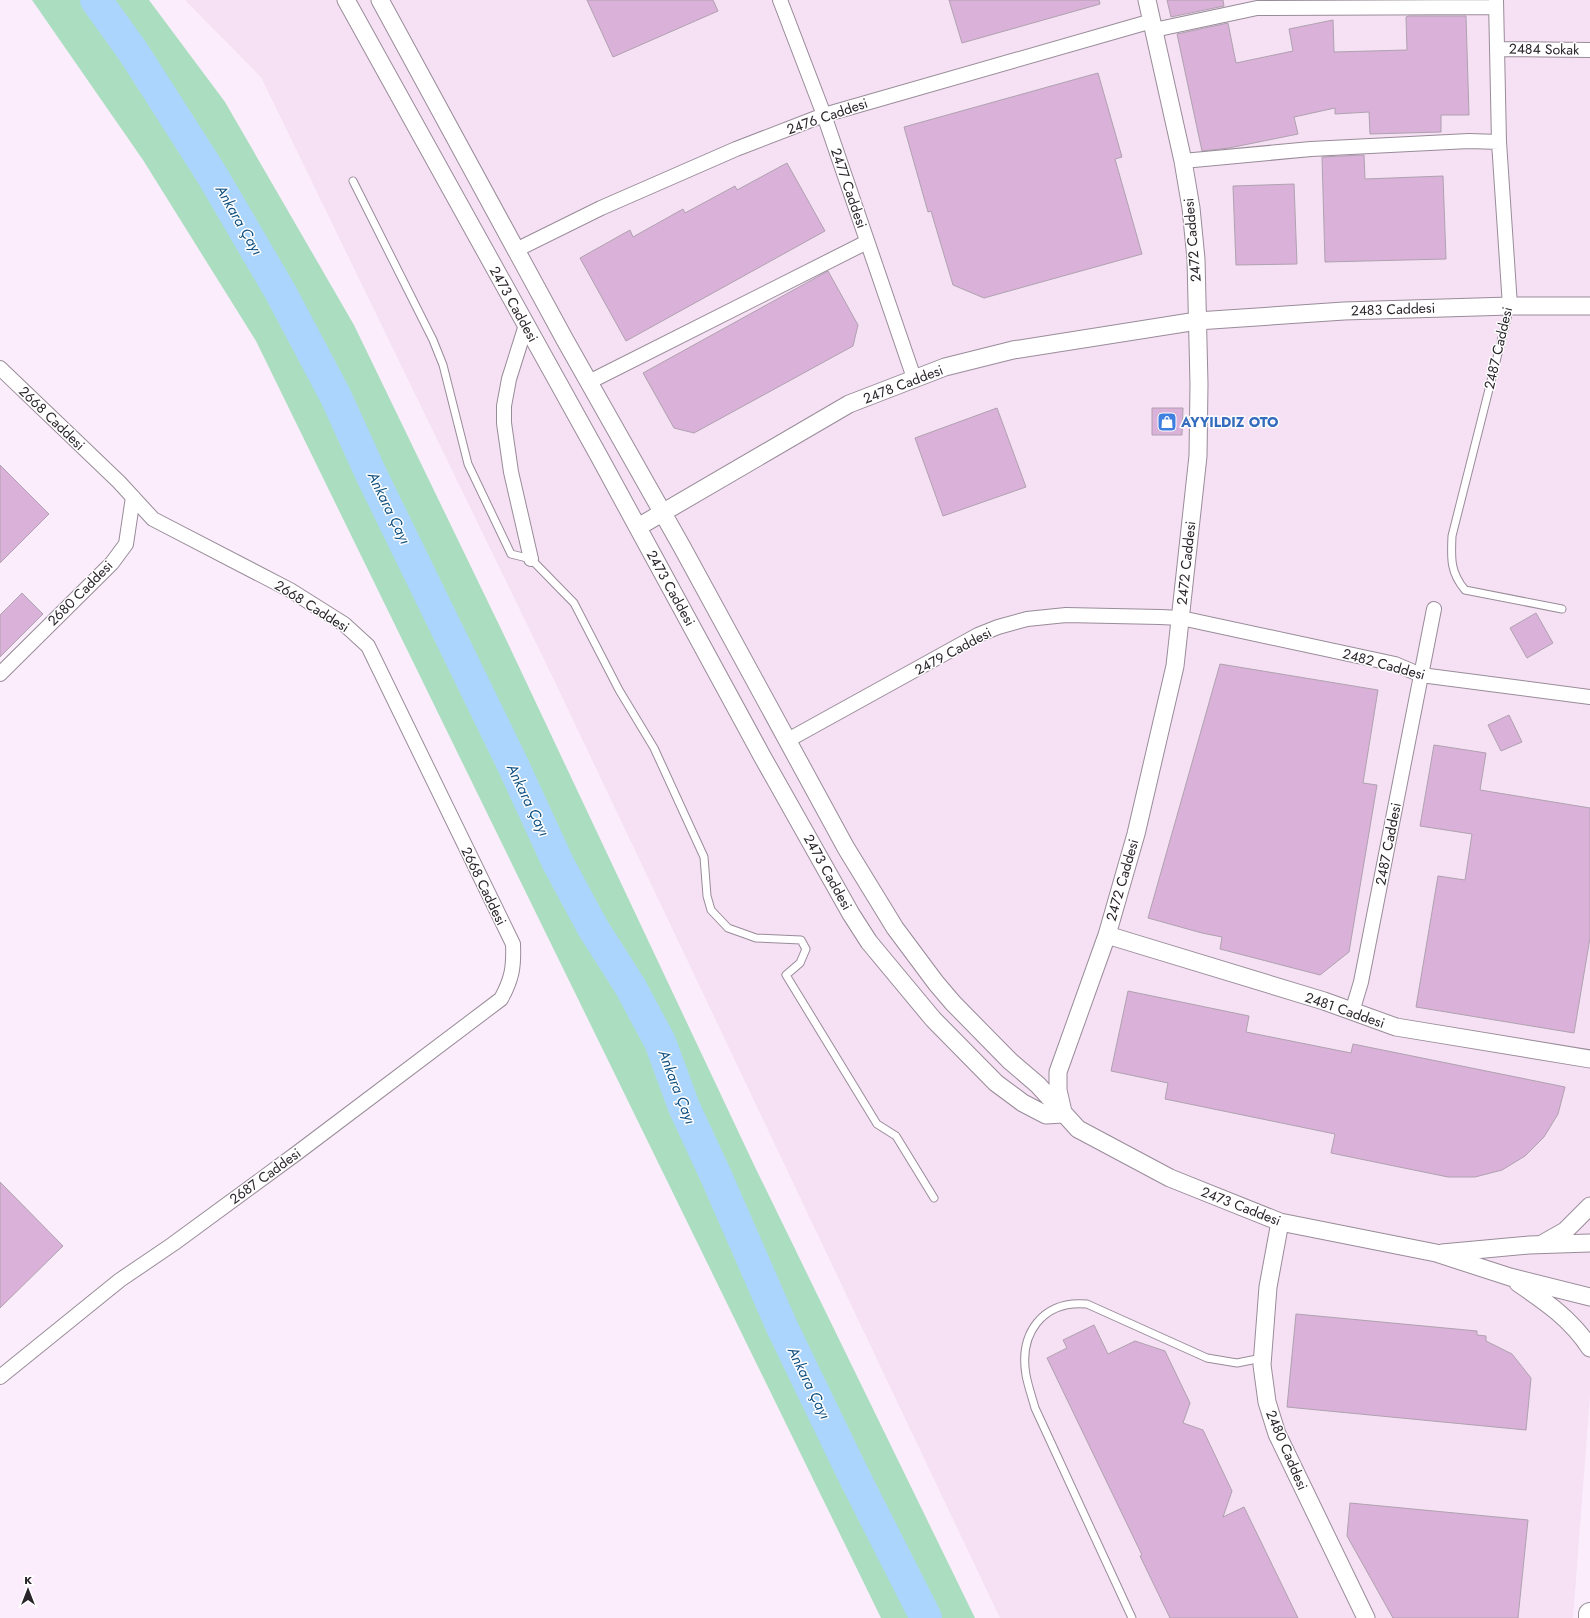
<svg xmlns="http://www.w3.org/2000/svg" width="1590" height="1618" font-family="Jost,sans-serif">
	<rect width="100%" height="100%" fill="#fbedfb"/>
	<!-- built -->
	<path fill="#f5e0f4" d="M185 0H1590V1395L1573 1618H1000L556 684 261 77Z"/>
	<!-- green -->
	<path fill="#abdec1" d="M32 0H149L225 102 354 325 503 633 755 1167 975 1618H881L256 341 143 160Z"/>
	<g fill="none" stroke-linecap="round" stroke-linejoin="round">
		<!-- river -->
		<path stroke="#abd5fc" stroke-width="32" d="M96 0 134 53 212 175 281 293 336 397 371 474 513 765 558 863 593 928 630 986 660 1042 684 1107 716 1176 782 1327 853 1474 926 1618"/>
	</g>
	<!-- building -->
	<path fill="#dab1d9" stroke="#afa2af" d="M587 0H713L718 11 613 57Z
		M949 0H1099L1100 4 962 43Z
		M1167 0H1223L1224 6 1171 17Z
		M1409 16H1466L1469 115H1441V132L1370 134 1369 112 1335 114V108L1294 117 1298 134 1229 148 1202 151 1177 34 1228 23 1236 63 1293 51 1289 29 1333 20 1334 52 1407 50 1406 17Z
		M1098 73 1122 157 1115 159 1142 254 984 298 953 285 931 211 928 212 904 127Z
		M1364 155 1365 179 1443 176 1446 259 1325 262 1322 157Z
		M787 163 825 231 626 341 580 258 630 230 633 237 683 209 685 213 735 186 737 190Z
		M1294 184 1297 264 1236 265 1233 186Z
		M828 271 858 325 853 346 694 433 674 428 643 373Z
		M997 408 1026 487 943 516 915 438Z
		M1152 408H1183L1182 435H1152Z
		M0 465 49 514 0 563Z
		M22 593 43 614 0 657V615Z
		M1536 613 1553 643 1527 658 1510 628Z
		M1220 664 1378 690 1363 783 1377 785 1349 952 1320 975 1220 949 1222 937 1202 933 1148 918Z
		M1509 715 1522 742 1501 751 1488 725Z
		M1434 745 1486 753 1480 790 1590 808V938L1574 1033 1416 1007 1438 876 1465 880 1472 834 1420 826Z
		M1128 991 1249 1016 1246 1032 1351 1053 1353 1044 1565 1087 1558 1114 1544 1137 1525 1156 1502 1170 1475 1177H1448L1331 1153 1335 1134 1165 1099 1168 1083 1111 1071Z
		M0 1182 63 1246 0 1308Z
		M1296 1314 1477 1331V1335L1486 1336V1341L1512 1354 1531 1378 1526 1430 1287 1407Z
		M1094 1325 1108 1354 1135 1341 1165 1351 1190 1403 1183 1423 1203 1430 1232 1491 1223 1517 1244 1507 1298 1618H1170L1140 1556 1142 1555 1047 1358 1067 1348 1063 1340Z
		M1350 1503 1528 1520 1518 1618H1393L1347 1536Z"/>
	<g fill="none" stroke-linecap="round" stroke-linejoin="round">
		<!-- service casing -->
		<g stroke="#998c99" stroke-width="9">
			<path id="service" d="M353 181 433 340 443 365 468 464 511 554 531 559 574 603 619 690 654 748 704 857 707 896 711 910 728 928 756 938 801 940 806 949 800 963 786 975 877 1124 896 1136 934 1198
				M1510 306 1452 536C1451 558 1450 572 1465 590L1562 609
				M1132 1618 1035 1408C1032 1397 1028 1386 1026 1375 1019 1334 1042 1300 1087 1304L1207 1358 1237 1363 1262 1358"/>
		</g>
		<!-- minor casing -->
		<g stroke="#998c99" stroke-width="16">
			<path id="minor" d="M780 0 824 115 914 378
				M1496 0 1499 142 1510 306
				M1154 30 1257 8 1496 7
				M1498 49 1590 50
				M1183 161 1311 149 1469 141 1499 142
				M516 250 601 208 736 149 824 115 1152 21
				M526 325 509 379 504 406V423L511 472 531 559
				M0 368 119 482 153 519 290 590 344 624 368 646 513 944C514 967 512 979 501 999L297 1153 173 1244 120 1280 0 1377
				M589 382 867 242
				M0 674 112 563 126 544 133 497
				M788 740 978 635 998 627 1027 619 1066 615 1160 617 1181 618 1395 664 1421 675 1590 697
				M1352 1012 1361 982 1434 609"/>
		</g>
		<!-- tertiary casing -->
		<g stroke="#998c99" stroke-width="19">
			<path id="tertiary" d="M346 0 600 458 762 756 851 914 869 942 933 1019 996 1083 1023 1103 1046 1115 1063 1114
				M380 0 565 340 682 547 846 848 895 928 936 983 953 1003 1010 1061 1038 1085 1078 1129 1170 1178 1280 1222 1436 1253 1510 1277 1590 1297
				M638 527 849 404 945 367 1013 350 1197 321 1344 311 1510 306H1590
				M1107 935 1324 1001 1396 1027 1590 1059
				M1063 1112 1058 1090V1072L1107 935 1136 834 1175 666 1198 456 1199 384 1196 259 1191 208 1183 161 1147 0
				M1280 1222 1268 1287 1262 1365 1267 1402 1277 1434 1366 1618
				M1542 1244 1565 1231 1590 1206
				M1442 1253 1529 1245 1590 1243
				M1518 1283C1546 1302 1571 1319 1590 1348"/>
		</g>
		<!-- primary casing -->
		<g stroke="#998c99" stroke-width="24">
			<path id="primary" d="M1590 1618V1614"/>
		</g>
		<!-- service -->
		<use href="#service" stroke="#fff" stroke-width="7"/>
		<!-- minor -->
		<use href="#minor" stroke="#fff" stroke-width="14"/>
		<!-- tertiary -->
		<use href="#tertiary" stroke="#fff" stroke-width="17"/>
		<!-- primary -->
		<use href="#primary" stroke="#fff" stroke-width="22"/>
	</g>
	<!-- icons -->
	<defs>
		<g id="shop-square" transform="scale(1)"><rect x="-9" y="-9" width="18" height="18" rx="4" fill="#3f7fe0" stroke="#fff"/><path d="M-5-2.5h2.3a2.7 3.5 0 0 1 5.4 0H5L5.5 6h-11ZM-1.5-2.5h3a1.5 2.3 0 0 0-3 0Z" fill="#fff"/></g>
	</defs>
	<g fill-rule="evenodd">
		<use href="#shop-square" x="1167" y="422"/>
	</g>
	<g text-anchor="middle" stroke-width="3" stroke-linejoin="round" paint-order="stroke">
		<!-- street labels -->
		<g font-size="14" fill="#292429" stroke="#fff">
			<text transform="translate(1544 49) rotate(1)" y="5">2484 Sokak</text>
			<text transform="translate(827 116) rotate(-19)" y="5">2476 Caddesi</text>
			<text transform="translate(849 188) rotate(71)" y="5">2477 Caddesi</text>
			<text transform="translate(1192 240) rotate(-95)" y="5">2472 Caddesi</text>
			<text transform="translate(514 304) rotate(61)" y="5">2473 Caddesi</text>
			<text transform="translate(1393 309) rotate(-2)" y="5">2483 Caddesi</text>
			<text transform="translate(1498 348) rotate(-77)" y="5">2487 Caddesi</text>
			<text transform="translate(903 384) rotate(-21)" y="5">2478 Caddesi</text>
			<text transform="translate(52 418) rotate(44)" y="5">2668 Caddesi</text>
			<text transform="translate(1186 563) rotate(-84)" y="5">2472 Caddesi</text>
			<text transform="translate(671 588) rotate(61)" y="5">2473 Caddesi</text>
			<text transform="translate(80 593) rotate(-45)" y="5">2680 Caddesi</text>
			<text transform="translate(312 606) rotate(32)" y="5">2668 Caddesi</text>
			<text transform="translate(953 651) rotate(-28)" y="5">2479 Caddesi</text>
			<text transform="translate(1384 664) rotate(15)" y="5">2482 Caddesi</text>
			<text transform="translate(1388 844) rotate(-79)" y="5">2487 Caddesi</text>
			<text transform="translate(828 872) rotate(61)" y="5">2473 Caddesi</text>
			<text transform="translate(1122 880) rotate(-74)" y="5">2472 Caddesi</text>
			<text transform="translate(484 886) rotate(64)" y="5">2668 Caddesi</text>
			<text transform="translate(1345 1010) rotate(19)" y="5">2481 Caddesi</text>
			<text transform="translate(265 1176) rotate(-36)" y="5">2687 Caddesi</text>
			<text transform="translate(1241 1206) rotate(21)" y="5">2473 Caddesi</text>
			<text transform="translate(1287 1450) rotate(67)" y="5">2480 Caddesi</text>
		</g>
		<!-- shop labels -->
		<g font-size="14" font-weight="bold" fill="#366cbe" stroke="#fff" text-anchor="start">
			<text x="1181" y="427">AYYILDIZ OTO</text>
		</g>
		<!-- water labels -->
		<g font-size="15" font-style="italic" fill="#125282" stroke="#fff">
			<text transform="translate(239 220) rotate(60)" y="5">Ankara Çayı</text>
			<text transform="translate(389 508) rotate(64)" y="5">Ankara Çayı</text>
			<text transform="translate(528 800) rotate(64)" y="5">Ankara Çayı</text>
			<text transform="translate(677 1087) rotate(69)" y="5">Ankara Çayı</text>
			<text transform="translate(809 1383) rotate(64)" y="5">Ankara Çayı</text>
		</g>
	</g>
	<!-- north arrow -->
	<g transform="translate(28 1590)" stroke="#ffffff" stroke-width="3" paint-order="stroke">
	<path d="M0-3L7 15L0 10L-7 15Z" fill="#292429"/>
	<text y="-6" font-size="11" font-weight="bold" text-anchor="middle" fill="#292429">K</text>
	</g>
</svg>
